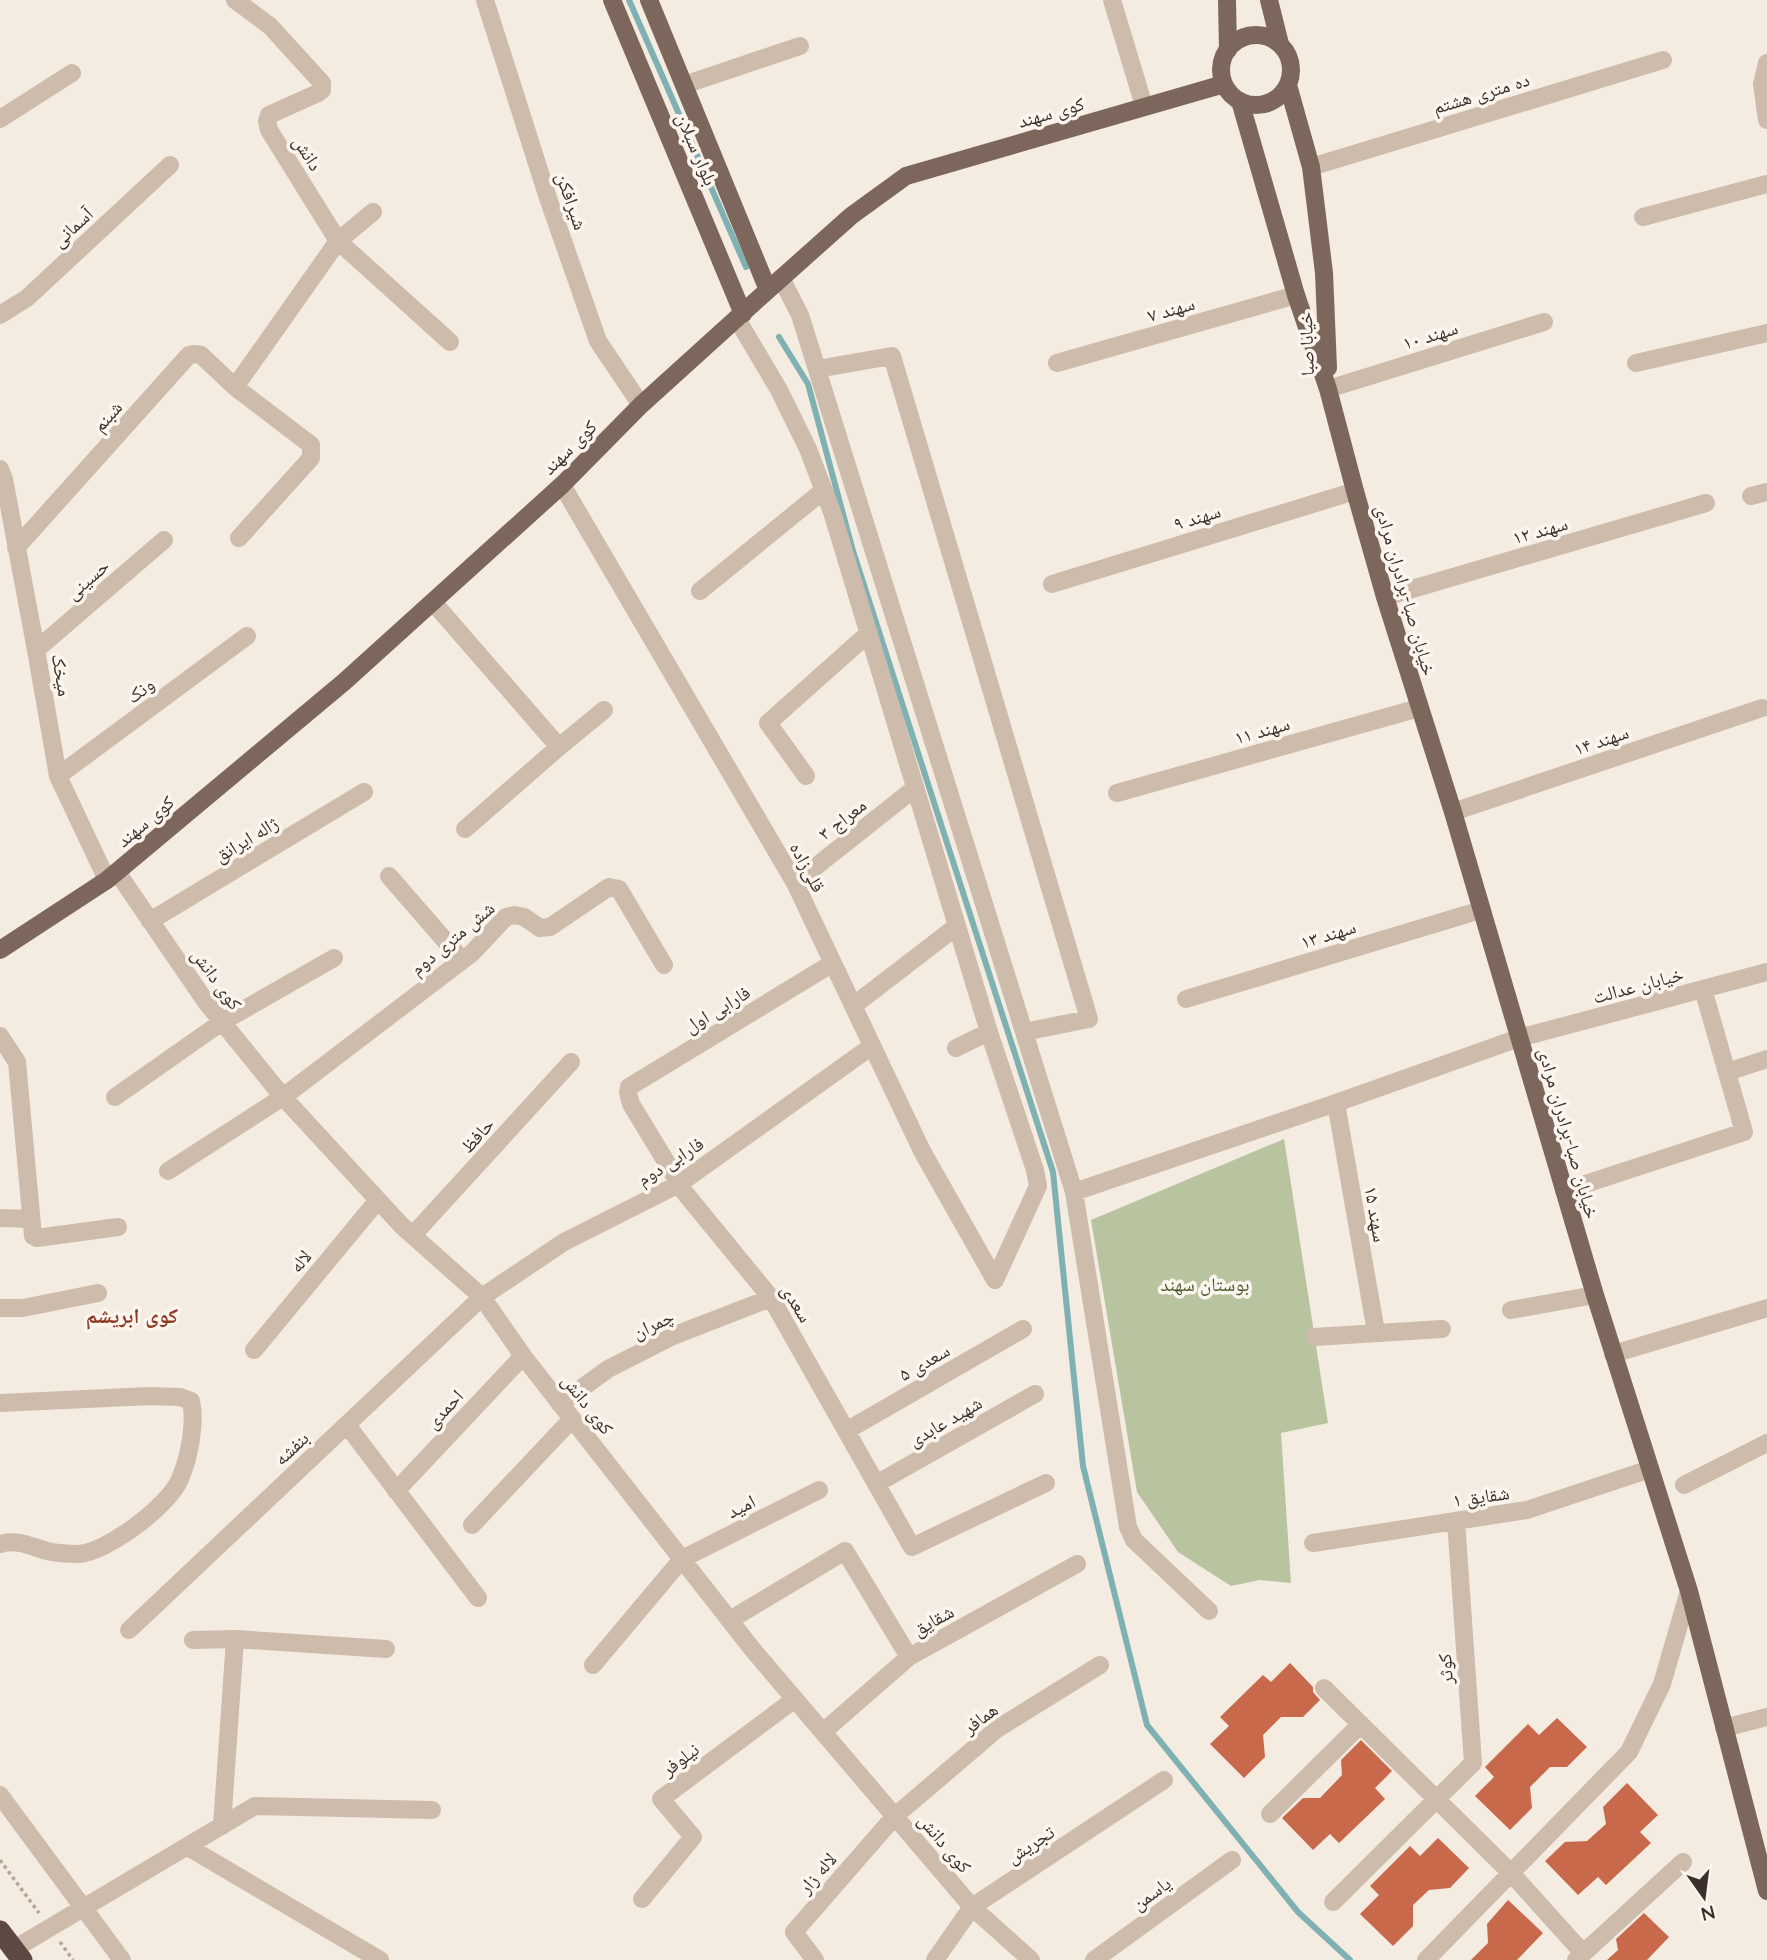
<svg xmlns="http://www.w3.org/2000/svg" width="1767" height="1960" font-family="Quicksand,'Noto Naskh Arabic',sans-serif">
	<rect width="100%" height="100%" fill="#f4ebe1"/>
	<!-- green -->
	<path fill="#b8c4a0" d="M1284 1139 1328 1423 1281 1433 1291 1583 1260 1580 1231 1586 1178 1552 1137 1492 1091 1220Z"/>
	<g fill="none" stroke-linecap="round" stroke-linejoin="round">
		<!-- stream -->
		<path stroke="#7fb0b2" stroke-width="6" d="M629 0 746 267
			M779 337 808 384 853 551 1053 1172 1083 1466 1147 1725 1298 1912 1350 1960"/>
	</g>
	<!-- building -->
	<path fill="#c8694b" d="M1290 1663 1313 1687V1692L1320 1700 1303 1717H1281L1263 1735 1265 1757 1244 1778 1210 1744 1229 1726 1220 1717 1263 1675 1271 1682Z
		M1557 1718 1587 1747 1567 1767H1550L1530 1787 1532 1808 1510 1830 1475 1796 1494 1777 1485 1767 1528 1724 1539 1735Z
		M1361 1740 1392 1771 1375 1788 1385 1799 1339 1843 1330 1834 1313 1850 1282 1818 1303 1798H1320L1342 1775 1341 1760Z
		M1627 1783 1658 1815 1640 1832 1651 1843 1606 1885 1598 1877 1578 1895 1545 1861 1565 1842 1587 1841 1606 1824 1603 1807Z
		M1438 1838 1469 1868 1450 1888 1429 1890 1413 1905V1926L1393 1946 1360 1914 1379 1895 1370 1886 1410 1846 1420 1856Z
		M1508 1900 1543 1933 1517 1960H1471L1488 1943 1487 1924Z
		M1644 1913 1669 1937 1647 1960H1607L1618 1950 1616 1939Z"/>
	<g fill="none" stroke-linecap="round" stroke-linejoin="round">
		<!-- path -->
		<path stroke="#b9a596" stroke-width="3.5" stroke-dasharray="3.5 3.5" stroke-linecap="butt" d="M0 1860 39 1913
			M60 1942 73 1960"/>
		<!-- minor -->
		<path stroke="#cdbbac" stroke-width="18" d="M235 0 270 26 322 83V90L318 93 269 115 267 121 269 130 338 241 450 342
			M485 0 548 198 598 341 641 405
			M1112 0 1144 106
			M1767 63 1762 84 1767 120
			M684 85 800 46
			M0 119 72 73
			M1311 167 1663 60
			M1643 217 1767 184
			M781 278 800 315 1074 1192 1336 1103 1519 1038 1767 972
			M0 315 27 298 170 165
			M737 319 779 390 808 449 832 512 989 1032 1035 1170 1038 1186 995 1280
			M1057 363 1296 295
			M1636 363 1767 333
			M817 369 892 356 1089 1019 1024 1032
			M235 387 338 241 373 212
			M1328 389 1544 322
			M0 469 4 479 36 650 58 776 107 880
			M562 485 795 883 922 1151 995 1280
			M1751 496 1767 492
			M16 548 189 355 195 354 201 355 235 387 311 445V458L239 538
			M1052 584 1355 491
			M700 591 824 490
			M1385 597 1706 503
			M433 602 559 747
			M36 650 164 540
			M58 776 247 636
			M806 776 768 723 869 633
			M1117 793 1419 708
			M1453 812 1762 708
			M465 829 559 747 604 710
			M117 872 206 1002 283 1097 402 1226 482 1297 523 1356 753 1650 972 1907 1031 1960
			M389 876 462 960
			M795 883 915 788
			M150 921 364 792
			M833 963 629 1087 628 1093 631 1104 685 1193 771 1298 912 1547 1046 1483
			M1186 999 1481 910
			M853 1006 957 926
			M0 1036 17 1062 33 1236 37 1238 118 1227
			M956 1048 989 1032
			M1727 1072 1767 1059
			M115 1097 222 1022 334 958
			M1336 1103 1376 1332
			M168 1171 283 1097 472 953 506 917 515 915 524 917 540 928 550 927 609 887 619 889 664 965
			M1564 1191 1744 1132 1703 989
			M1074 1192 1128 1527 1134 1540 1209 1611
			M0 1218 31 1219
			M413 1235 571 1062
			M0 1308H23L98 1293
			M1511 1310 1595 1295
			M1314 1337 1442 1329
			M254 1350 378 1200
			M1613 1354 1767 1308
			M0 1403 150 1396 180 1397 191 1401C196 1423 189 1458 180 1479 169 1506 107 1552 79 1554 69 1554 56 1553 47 1551 30 1546 17 1539 0 1544
			M560 1404 608 1369 673 1336 771 1298
			M347 1425 478 1598
			M846 1431 1023 1329
			M876 1484 1035 1394
			M1684 1485 1767 1443
			M396 1491 523 1356
			M472 1525 572 1419
			M1313 1543 1527 1510 1650 1469
			M730 1620 845 1551 909 1657
			M129 1630 482 1297 564 1242 679 1184 872 1046
			M193 1640 235 1639 386 1649
			M593 1665 682 1559 819 1490
			M1324 1688 1511 1873 1583 1953
			M1724 1728 1767 1717
			M823 1732 909 1657 1077 1564
			M0 1795 122 1960
			M1270 1814 1361 1724
			M222 1826 235 1639
			M188 1847 380 1960
			M642 1899 693 1837 661 1799 795 1699
			M1333 1902 1473 1763 1456 1521
			M14 1949 255 1806 432 1810
			M815 1960 794 1932 895 1816 997 1729 1100 1665
			M935 1960 972 1907 1164 1780
			M1094 1960 1232 1860
			M1426 1960 1629 1752 1662 1684 1689 1591
			M1576 1960 1683 1862"/>
		<!-- major -->
		<path stroke="#7d675c" stroke-width="18" d="M612 0 743 314
			M649 0 768 290
			M1227 0 1228 50
			M1269 0 1280 44
			M1221 70a35 35 0 1 1 70 0a35 35 0 1 1-70 0Z
			M1288 85 1311 167 1324 273 1328 368
			M1240 101 1296 295 1328 389 1355 491 1385 597 1453 812 1595 1295 1689 1591 1767 1891
			M0 950 107 880 344 682 562 485 641 405 768 290 851 216 906 176 1224 84"/>
		<!-- highway -->
		<path stroke="#5c4a42" stroke-width="21" d="M0 1931 22 1960"/>
	</g>
	<g text-anchor="middle" stroke-width="7" stroke-linejoin="round" paint-order="stroke">
		<!-- street labels -->
		<g font-size="19" fill="#3b302b" stroke="#fbf5ee">
			<text transform="translate(1481 93) rotate(-17)" y="7">ده متری هشتم</text>
			<text transform="translate(1051 112) rotate(-16)" y="7">کوی سهند</text>
			<text transform="translate(697 149) rotate(67)" y="7">بلوار سبلان</text>
			<text transform="translate(308 153) rotate(58)" y="7">دانش</text>
			<text transform="translate(572 201) rotate(71)" y="7">شیر‌افکن</text>
			<text transform="translate(72 227) rotate(-43)" y="7">آسمانی</text>
			<text transform="translate(1171 309) rotate(-16)" y="7">سهند ۷</text>
			<text transform="translate(1430 335) rotate(-17)" y="7">سهند ۱۰</text>
			<text transform="translate(1306 344) rotate(-92)" y="7">خیابا صبا</text>
			<text transform="translate(107 416) rotate(-48)" y="7">شبنم</text>
			<text transform="translate(569 447) rotate(-45)" y="7">کوی سهند</text>
			<text transform="translate(1197 517) rotate(-17)" y="7">سهند ۹</text>
			<text transform="translate(1540 530) rotate(-16)" y="7">سهند ۱۲</text>
			<text transform="translate(87 579) rotate(-41)" y="7">حسینی</text>
			<text transform="translate(1406 590) rotate(74)" y="7">خیابان صبا-برادران مرادی</text>
			<text transform="translate(62 675) rotate(80)" y="7">میخک</text>
			<text transform="translate(140 690) rotate(-37)" y="7">ونک</text>
			<text transform="translate(1262 730) rotate(-16)" y="7">سهند ۱۱</text>
			<text transform="translate(1601 740) rotate(-19)" y="7">سهند ۱۴</text>
			<text transform="translate(842 819) rotate(-38)" y="7">معراج ۳</text>
			<text transform="translate(145 821) rotate(-40)" y="7">کوی سهند</text>
			<text transform="translate(246 839) rotate(-31)" y="7">ژاله ایرانق</text>
			<text transform="translate(808 867) rotate(62)" y="7">قلی‌زاده</text>
			<text transform="translate(1328 934) rotate(-17)" y="7">سهند ۱۳</text>
			<text transform="translate(452 938) rotate(-40)" y="7">شش متری دوم</text>
			<text transform="translate(217 979) rotate(54)" y="7">کوی دانش</text>
			<text transform="translate(1638 985) rotate(-15)" y="7">خیابان عدالت</text>
			<text transform="translate(717 1009) rotate(-31)" y="7">فارابی اول</text>
			<text transform="translate(1569 1133) rotate(74)" y="7">خیابان صبا-برادران مرادی</text>
			<text transform="translate(477 1135) rotate(-48)" y="7">حافظ</text>
			<text transform="translate(670 1161) rotate(-32)" y="7">فارابی دوم</text>
			<text transform="translate(1376 1214) rotate(80)" y="7">سهند ۱۵</text>
			<text transform="translate(300 1261) rotate(-50)" y="7">لاله</text>
			<text transform="translate(797 1303) rotate(58)" y="7">سعدی</text>
			<text transform="translate(653 1324) rotate(-25)" y="7">چمران</text>
			<text transform="translate(924 1362) rotate(-30)" y="7">سعدی ۵</text>
			<text transform="translate(588 1404) rotate(52)" y="7">کوی دانش</text>
			<text transform="translate(444 1409) rotate(-47)" y="7">احمدی</text>
			<text transform="translate(945 1421) rotate(-30)" y="7">شهید عابدی</text>
			<text transform="translate(291 1448) rotate(-43)" y="7">بنفشه</text>
			<text transform="translate(1481 1496) rotate(-8)" y="7">شقایق ۱</text>
			<text transform="translate(741 1506) rotate(-27)" y="7">امید</text>
			<text transform="translate(933 1620) rotate(-29)" y="7">شقایق</text>
			<text transform="translate(1445 1669) rotate(-94)" y="7">کوثر</text>
			<text transform="translate(980 1718) rotate(-37)" y="7">همافر</text>
			<text transform="translate(680 1759) rotate(-37)" y="7">نیلوفر</text>
			<text transform="translate(945 1843) rotate(50)" y="7">کوی دانش</text>
			<text transform="translate(1030 1844) rotate(-33)" y="7">تجریش</text>
			<text transform="translate(817 1873) rotate(-49)" y="7">لاله زار</text>
			<text transform="translate(1151 1893) rotate(-36)" y="7">یاسمن</text>
		</g>
		<!-- park labels -->
		<g font-size="19" fill="#4a5a2e" stroke="#fbf5ee">
			<text x="1205" y="1291">بوستان سهند</text>
		</g>
		<!-- neighbourhood labels -->
		<g font-size="21" font-weight="bold" fill="#8c3b22" stroke="#fbf5ee">
			<text x="132" y="1323">کوی ابریشم</text>
		</g>
	</g>
	<!-- north arrow -->
	<g transform="translate(1704 1897) rotate(166)" stroke="#fbf5ee" stroke-width="5" paint-order="stroke">
	<path d="M0-5L12 26L0 18L-12 26Z" fill="#3b302b"/>
	<text y="-10" font-size="19" font-weight="bold" text-anchor="middle" fill="#3b302b">N</text>
	</g>
</svg>
